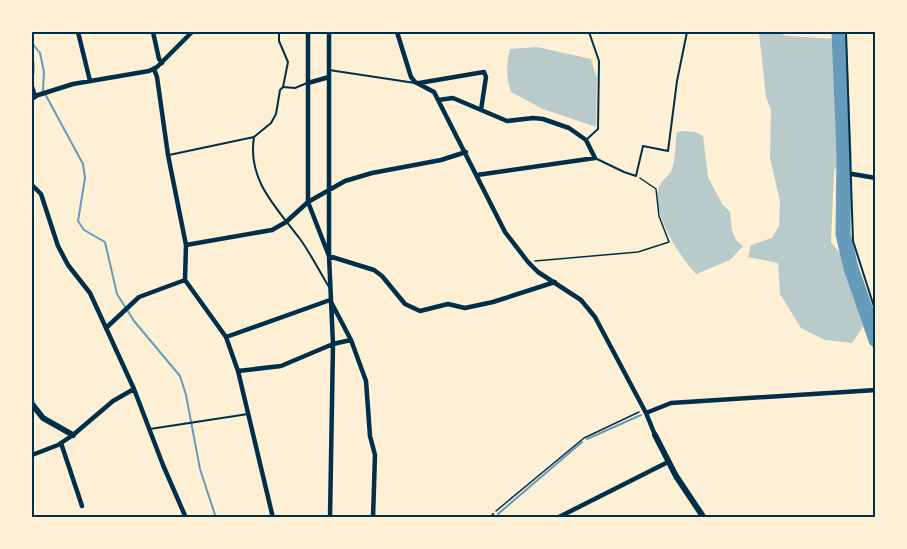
<svg xmlns="http://www.w3.org/2000/svg" width="907" height="549" font-family="'DM Sans',sans-serif">
	<rect width="100%" height="100%" fill="#fdf0d5"/>
	<!-- green -->
	<path fill="#b9caca" d="M759 32H774L787 36 836 39 844 147 834 172 831 242 852 268 866 310 862 328 852 343 825 340 801 328 780 294 778 263 748 257 751 245 772 238 779 226 780 201 770 158 771 110 766 97Z
		M537 47 591 59 597 78 596 127 543 109 511 92C506 77 506 65 510 49Z
		M684 131 696 132 703 136 708 177 722 204 730 212 732 230 736 240 743 246 730 260 696 274C679 255 651 214 659 187 661 180 670 176 672 169 676 157 675 143 677 132Z"/>
	<g fill="none" stroke-linecap="round" stroke-linejoin="round">
		<!-- stream -->
		<path stroke="#669bbc" stroke-width="2" d="M32 43 40 53 44 72 43 90 83 164 85 178 78 221 84 230 105 242 117 294 134 321 180 376 186 395 200 469 216 518
			M587 439 641 415
			M498 514 582 442"/>
		<!-- river -->
		<path stroke="#669bbc" stroke-width="15" d="M839 32 844 154 843 234 851 268 876 340"/>
		<!-- path -->
		<path stroke="#003049" stroke-width="1.5" d="M535 261 638 252 669 242 659 216 656 189 640 178
			M496 511 584 438 639 412"/>
		<!-- service -->
		<path stroke="#003049" stroke-width="2" d="M279 32V41L288 62 283 87 280 90 276 114 271 123 254 137C247 180 276 207 300 239 311 254 319 271 329 287
			M846 32 853 241 876 313
			M329 70 415 83
			M283 87 295 88 307 83
			M586 140 598 129 599 61 589 32
			M169 155 254 137
			M597 159 624 172 636 176 643 146 668 151 677 81 687 32
			M150 429 248 414
			M491 518 493 514"/>
		<!-- minor -->
		<path stroke="#003049" stroke-width="4.5" d="M78 32 90 81
			M153 32 159 59 162 63
			M308 32V202L329 256 333 344 330 518
			M329 32V256L374 270 382 276 405 304 420 311 448 304 465 308 493 302 555 282
			M397 32 411 77 415 82 434 92 505 232 528 262 538 272 581 300 595 317 646 413 655 435
			M32 62V74
			M154 69 157 77 168 155 186 245 185 280 226 337 238 371 273 518
			M308 83 329 77
			M419 83 484 72 486 77 481 110
			M32 87 35 96 73 84 149 71 157 67 192 32
			M438 100 453 98 507 121 533 118 543 119 569 128 586 140 595 158 477 175
			M852 174 876 178
			M32 185 41 194 58 246 68 265 90 293 134 389 163 465 186 518
			M186 245 272 230 286 222 308 202 345 181 372 173 441 160 466 152
			M106 328 139 297 185 280
			M226 337 330 300 351 340 366 381 370 436 375 455 373 518
			M238 371 281 366 333 344 351 340
			M646 413 671 403 876 390
			M61 443 82 506
			M32 455 58 445 73 435 113 401 134 389
			M557 518 668 462"/>
		<!-- tertiary -->
		<path stroke="#003049" stroke-width="6" d="M32 98 35 96
			M32 404 43 418 73 435
			M655 435 676 476 704 518"/>
	</g>
	<!-- border -->
	<rect width="907" height="549" fill="none" stroke="#fdf0d5" stroke-width="66"/>
	<rect x="33" y="33" width="841" height="483" fill="none" stroke="#003049" stroke-width="2"/>
</svg>
